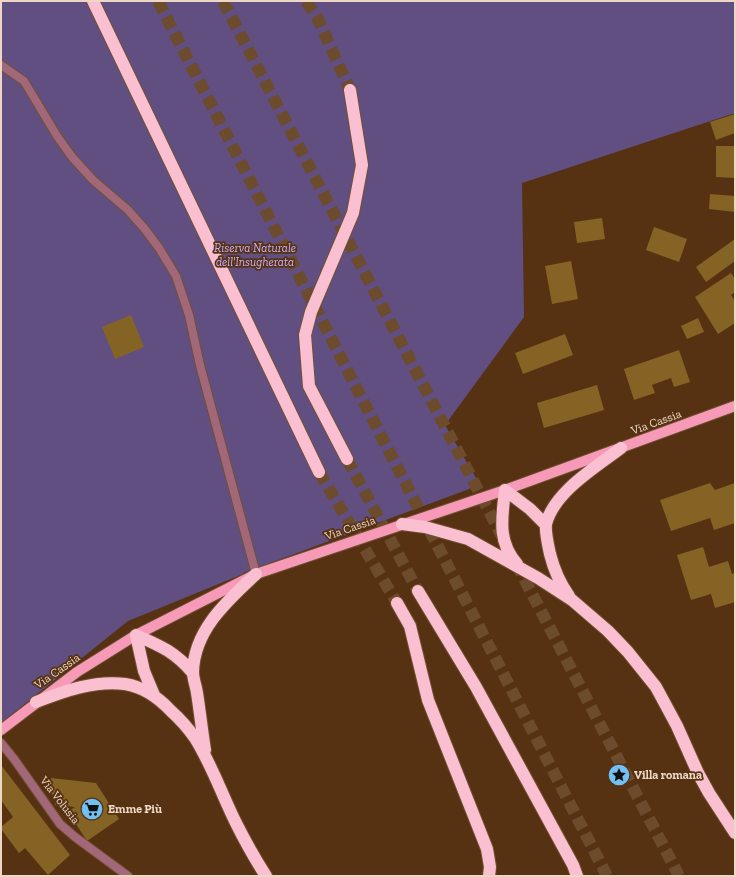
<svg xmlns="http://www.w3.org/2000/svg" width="736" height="877" font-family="'Zilla Slab',serif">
	<rect width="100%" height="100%" fill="#563212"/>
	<!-- green -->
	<path fill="#614f82" d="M1 1H735V113L522 183 524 317 445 425 480 485 243 573V574L128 621 1 723Z"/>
	<!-- building -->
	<path fill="#856325" d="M735 114V133L716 140 710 122Z
		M716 146H735V178L716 177Z
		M710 194 735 196V212L709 209Z
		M602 218 605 239 577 243 574 222Z
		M654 227 687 239 679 262 646 250Z
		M735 239V261L706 282 696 267Z
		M571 261 578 299 552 304 545 266Z
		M731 273 735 279V292L731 295 735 301V323L718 334 695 297Z
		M131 315 144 347 115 359 102 327Z
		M698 318 704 332 687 339 681 326Z
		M565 334 573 355 523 374 515 353Z
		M679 350 690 382 674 387 671 378 652 385 655 393 634 400 624 369Z
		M597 385 604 410 544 428 537 403Z
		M710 483 715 490 735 483V523L714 530 710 518 671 531 660 500Z
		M703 547 709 567 728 561 732 574 735 573V602L715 608 711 594 691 600 677 555Z
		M1 765 70 855 48 875 25 848 19 853 1 829V827L13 817 1 800Z
		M51 778 96 783 119 819 87 841 68 812 75 807 55 805 56 795 49 794Z"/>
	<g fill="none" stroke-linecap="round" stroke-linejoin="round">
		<!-- motorway-tunnel -->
		<path stroke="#6d4b2d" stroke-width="12" stroke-dasharray="12 6" stroke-linecap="butt" d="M158 1 607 876
			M223 1 503 538
			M306 1 317 17 350 90
			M347 459 418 591
			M319 472 397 603
			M516 563 679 876"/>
		<!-- minor casing -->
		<g stroke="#715032" stroke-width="10">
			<path id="minor" d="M1 65 24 81 57 136 72 157 93 180 128 210 144 228 159 248 176 276 189 315 200 365 256 574
				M1 743 14 759 60 824 75 837 128 876"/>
		</g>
		<!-- primary casing -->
		<g stroke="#715032" stroke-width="12">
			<path id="primary" d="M1 730 77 672 136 635 256 574 505 490 735 406"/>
		</g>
		<!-- motorway casing -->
		<g stroke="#715032" stroke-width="14">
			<path id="motorway" d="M93 1 319 472
				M347 459 309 386 305 335 311 312 353 213 362 165 350 90
				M505 490C502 518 497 541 517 564
				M505 490 530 509 546 525
				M402 524 425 527 468 539 538 578 572 600 608 631 628 652 656 687 677 726 698 773 709 793 735 833
				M418 591 476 687 573 865 577 876
				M569 596C559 582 554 570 550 554 548 545 545 532 546 524 554 492 596 467 621 448
				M397 603 410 626 428 700 487 849 490 867 489 876
				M136 635C161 646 175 652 193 673
				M136 635 144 671 154 695
				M36 702C64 691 95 680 125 684 144 687 158 697 171 711 180 719 188 728 195 738 212 765 222 795 236 823 245 841 255 859 266 876
				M205 750C202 731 200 712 197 693 196 686 193 679 193 672 194 630 227 601 256 574"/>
		</g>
		<!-- minor -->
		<use href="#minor" stroke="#a2687a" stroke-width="8"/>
		<!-- primary -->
		<use href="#primary" stroke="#f79ab8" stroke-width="10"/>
		<!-- motorway -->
		<use href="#motorway" stroke="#fac0d1" stroke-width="12"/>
	</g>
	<!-- icons -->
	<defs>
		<g id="sight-disc" transform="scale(1.15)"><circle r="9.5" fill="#72c1f5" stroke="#563212"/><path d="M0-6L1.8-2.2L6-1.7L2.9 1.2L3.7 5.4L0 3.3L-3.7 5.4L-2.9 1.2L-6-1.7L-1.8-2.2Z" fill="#111"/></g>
		<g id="supermarket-disc" transform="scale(1.15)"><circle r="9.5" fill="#72c1f5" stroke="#563212"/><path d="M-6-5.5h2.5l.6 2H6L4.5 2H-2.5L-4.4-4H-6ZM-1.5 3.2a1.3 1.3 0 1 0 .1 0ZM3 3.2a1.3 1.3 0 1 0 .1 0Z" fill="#111"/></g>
	</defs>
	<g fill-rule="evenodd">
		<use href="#sight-disc" x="619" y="775"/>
		<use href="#supermarket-disc" x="92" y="809"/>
	</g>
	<g text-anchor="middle" stroke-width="3.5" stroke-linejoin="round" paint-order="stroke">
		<!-- park labels -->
		<g font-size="12" font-style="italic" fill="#caafff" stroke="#563212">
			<text x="255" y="252">Riserva Naturale<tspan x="255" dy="14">dell'Insugherata</tspan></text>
		</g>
		<!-- street labels -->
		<g font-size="12" fill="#eed7c6" stroke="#563212">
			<text transform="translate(656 422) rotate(-20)" y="4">Via Cassia</text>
			<text transform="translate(350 528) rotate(-19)" y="4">Via Cassia</text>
			<text transform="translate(57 671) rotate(-35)" y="4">Via Cassia</text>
			<text transform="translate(60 800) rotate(52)" y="4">Via Volusia</text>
		</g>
		<!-- poi labels -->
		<g font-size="12" font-weight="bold" fill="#eed7c6" stroke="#563212" text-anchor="start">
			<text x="634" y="779">Villa romana</text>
			<text x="108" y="813">Emme Più</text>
		</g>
	</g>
	<!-- border -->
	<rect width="736" height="877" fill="none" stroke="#eed7c6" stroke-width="4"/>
</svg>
